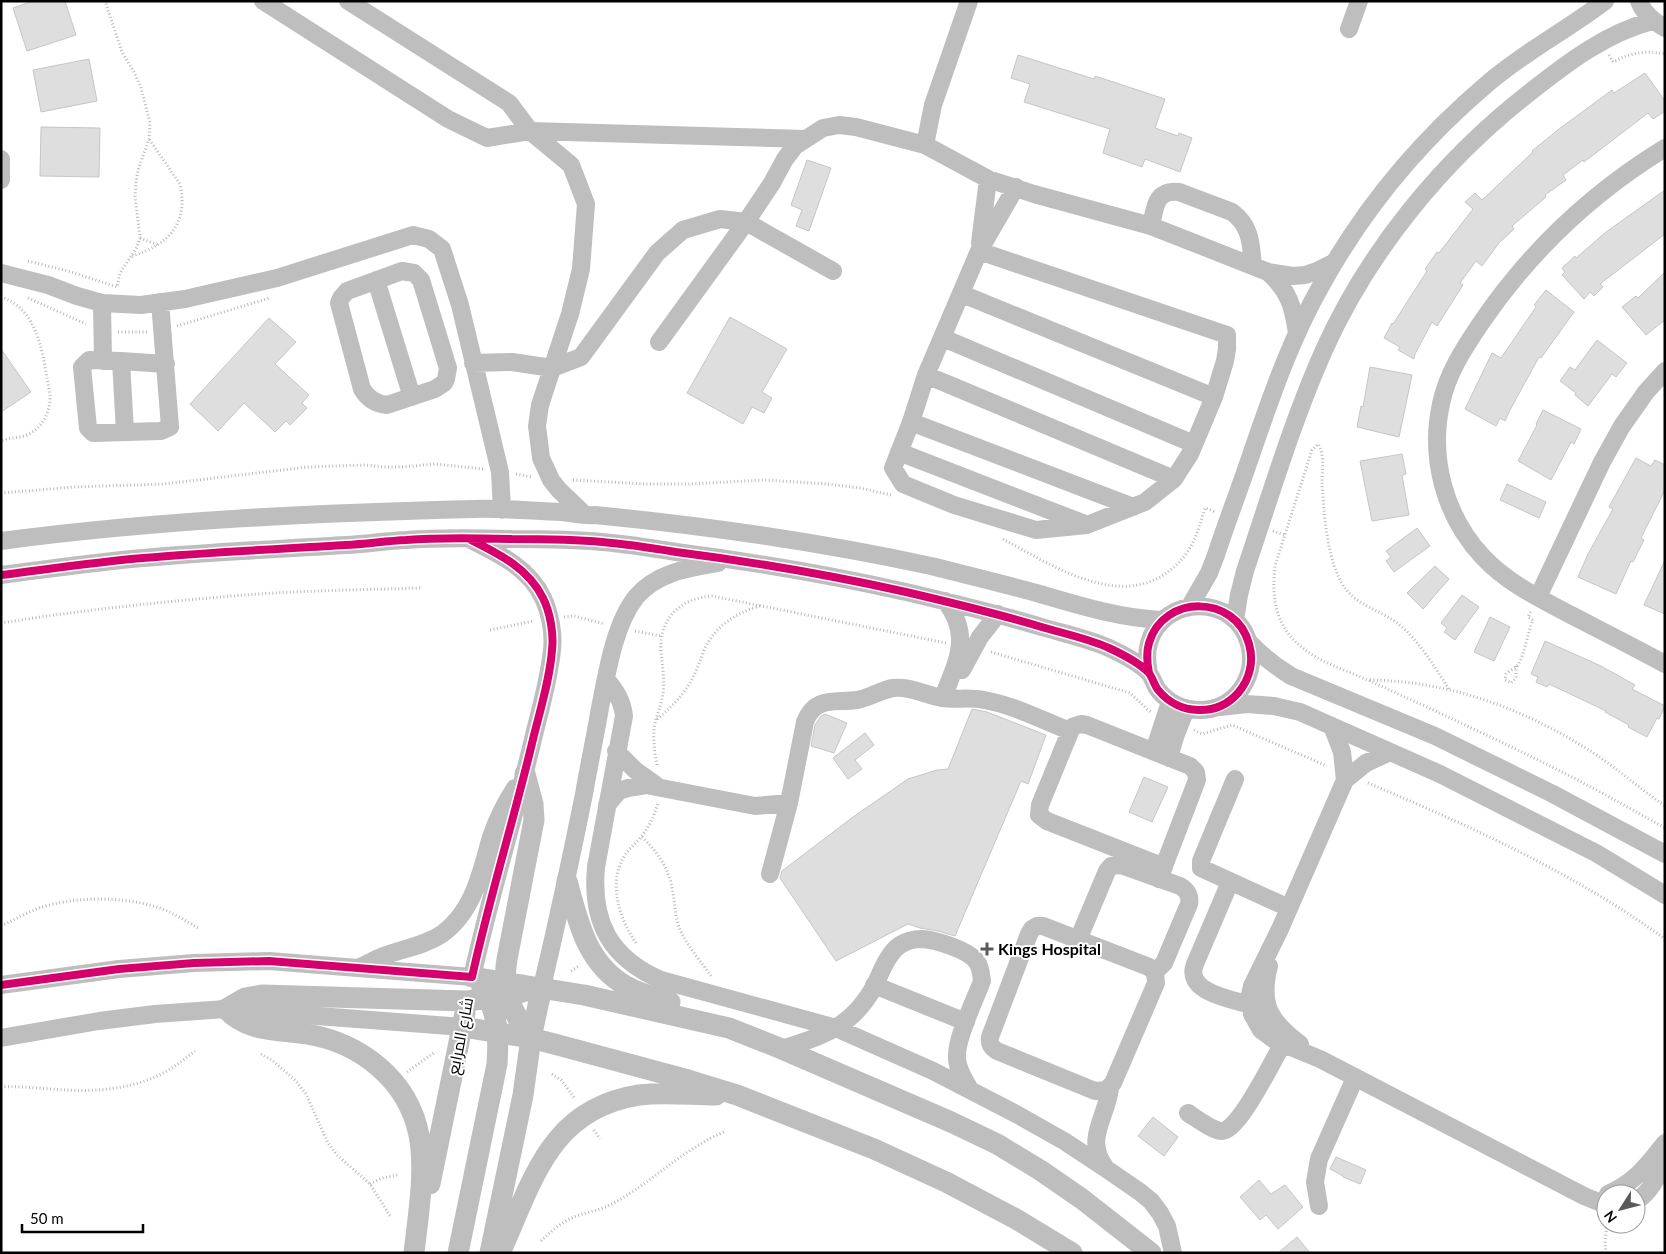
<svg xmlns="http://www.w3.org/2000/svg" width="1666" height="1254" font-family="Lato,Cairo,sans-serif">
	<rect width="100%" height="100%" fill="#fff"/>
	<!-- building -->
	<path fill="#dedede" stroke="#c6c6c6" d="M33 1H65L76 35 27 51 13 8Z
		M1018 55 1094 79 1095 76 1165 99 1155 128 1178 136 1179 133 1192 138 1180 172 1145 159 1142 167 1103 153 1110 129 1024 102 1030 84 1011 78Z
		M89 59 97 101 41 112 33 70Z
		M1645 73 1665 101V111L1653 119 1648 113 1584 162 1583 160 1563 175 1566 180 1545 195 1546 197 1512 226 1514 229 1499 243 1482 266 1476 261 1460 283 1463 285 1437 326 1432 322 1415 354 1414 359 1398 350 1400 347 1384 338 1392 323 1393 324 1427 271 1425 269 1437 252 1439 253 1473 209 1465 202 1475 193 1482 200 1533 152 1532 151 1559 129 1612 90 1614 93Z
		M41 127 100 128 99 177 40 176Z
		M807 160 831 168 809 231 796 226 802 210 791 205Z
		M1665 190V234L1600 284 1603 287 1594 296 1590 292 1584 299 1562 275 1565 272 1562 268 1575 256 1576 258 1606 232Z
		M1665 272V320L1646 335 1622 307 1636 296 1638 298Z
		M1546 290 1574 312 1541 358 1539 357 1510 410 1505 421 1500 418 1496 426 1465 409 1492 353 1501 358 1536 307 1534 305Z
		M730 317 787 349 762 392 772 398 764 413 752 407 743 424 687 393Z
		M269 318 296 342 275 364 309 395 302 403 307 408 290 425 286 421 275 432 244 403 218 431 190 404Z
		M1597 340 1627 363 1616 377 1612 374 1588 406 1575 395 1576 393 1560 381 1570 367 1575 370Z
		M1 349 31 392 1 412Z
		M1370 367 1412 375 1399 437 1357 427 1361 406 1363 407Z
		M1543 410 1581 429 1574 444 1571 442 1551 480 1518 461 1537 425 1536 424Z
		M1402 454 1406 474 1402 475 1409 515 1372 521 1360 461Z
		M1636 458 1651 466 1655 460 1665 465V490L1641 538 1644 540 1633 562 1631 561 1616 594 1578 577 1588 554 1613 509 1609 507Z
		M1507 484 1546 502 1539 518 1500 500Z
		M1417 528 1430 546 1394 572 1386 561 1391 557 1386 551Z
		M1665 560V614L1644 605Z
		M1435 566 1449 579 1423 609 1407 593Z
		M1462 595 1479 607 1455 640 1444 632 1447 628 1441 623Z
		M1490 617 1510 627 1494 661 1474 652Z
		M1545 641 1601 666 1635 685 1632 689 1665 706 1659 719 1657 718 1647 737 1628 727 1629 725 1605 712 1606 711 1549 684 1547 687 1536 682 1538 677 1531 674Z
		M972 709 987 712 1046 735 1028 784 1021 781 955 936 938 931 920 928 908 924 836 961 780 878 782 871 853 817 908 779 937 770 948 769Z
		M825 714 847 723 834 753 811 746 815 725 821 716Z
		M865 733 874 745 855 760 862 769 848 779 833 758Z
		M1144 777 1168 787 1152 822 1129 812Z
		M1153 1117 1178 1137 1164 1156 1138 1136Z
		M1336 1157 1366 1170 1360 1184 1343 1177V1176L1330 1169Z
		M1259 1180 1271 1194 1285 1185 1303 1207 1278 1229 1266 1215 1260 1220 1240 1197Z
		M1297 1237 1310 1253H1278Z"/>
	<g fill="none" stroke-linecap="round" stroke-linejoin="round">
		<!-- path -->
		<path stroke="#b9b9b9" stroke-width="3" stroke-dasharray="1 2.5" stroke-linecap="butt" d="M1609 55 1613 62C1630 53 1646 50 1665 54
			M140 238 158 245
			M132 256C168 245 189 224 180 184L149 139
			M28 261 68 271 117 287 120 273 137 247 140 238 135 196 136 183 138 170 149 139 150 123 141 88 134 72 122 52 105 1
			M1 297C41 310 43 360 50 394 51 413 41 432 21 437 14 438 8 438 1 441
			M28 298 86 324
			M177 326 270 298
			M118 332H147
			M516 474 532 477
			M573 480 646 484H689L765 480 828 484 860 488 891 495
			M1 493 75 487 164 484 308 467 365 465 384 467H402L435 464 483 469
			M1273 531 1285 535
			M1003 539C1058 569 1135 620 1186 554 1196 540 1200 524 1205 508L1216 512
			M564 617 574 616 605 624
			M1 623C70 612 140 604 209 598 280 591 351 590 422 588
			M490 630 534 621
			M635 631 661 636
			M991 652 1130 693 1147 709 1151 712
			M1516 666V678L1511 683 1505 680 1506 674C1509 671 1513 669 1516 667 1525 657 1527 633 1533 620L1528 617 1531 611
			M1370 680C1452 681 1530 711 1598 756 1621 772 1642 790 1665 806
			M1449 689C1435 668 1422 645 1403 628 1382 608 1354 608 1340 580 1326 551 1324 514 1322 482 1322 471 1325 454 1318 444L1312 450 1275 566C1272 592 1274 617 1291 637 1310 659 1338 667 1363 678 1384 687 1404 697 1425 706 1473 729 1521 751 1568 775 1601 792 1633 810 1665 828
			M657 719C668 710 678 701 686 689 695 677 699 663 704 650 715 626 736 613 760 606
			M1194 730 1202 734 1232 725 1327 766
			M657 765C654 750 652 733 656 719 659 710 662 702 663 693 665 678 662 665 661 651 659 618 681 598 712 596L946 643
			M1368 783C1470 826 1574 873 1665 939
			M642 837C658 852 670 870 673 893 675 904 675 916 679 927 686 945 700 960 711 976
			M1 926C14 920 26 913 39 908 73 897 119 896 153 906 169 910 184 920 198 928
			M636 943C618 917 607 879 627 852 631 847 636 843 640 838 649 828 654 816 658 803
			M571 971 579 966
			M261 1054 273 1061 295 1080 306 1094 328 1143 337 1155 370 1184 390 1216
			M407 1072 435 1052
			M552 1074 561 1080 575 1099
			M1 1087C23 1086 45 1089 66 1090 101 1092 137 1088 167 1071 177 1065 186 1058 195 1051
			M594 1130 600 1139
			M370 1184 382 1178 398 1175
			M541 1241C551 1231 562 1222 576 1216 588 1212 601 1210 612 1204 653 1182 681 1150 726 1131
			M1606 1253 1605 1243 1607 1224"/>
		<!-- minor -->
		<path stroke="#bebebe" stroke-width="18" d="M263 1 448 119 487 138 530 131 805 139
			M348 1 509 103 530 131 571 165 586 204 581 269 570 314 540 405 537 426 541 458 551 480 559 490 585 515
			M1639 1C1644 14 1653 21 1665 28
			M1349 29 1359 1
			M925 145 933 105 969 1
			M1665 148C1590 194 1530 251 1481 323 1464 348 1447 374 1441 404 1429 458 1445 517 1483 557 1507 583 1541 599 1571 615 1602 631 1634 647 1665 664
			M1 159V180
			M1151 226C1155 208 1155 189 1179 192L1232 212C1251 226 1251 244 1253 266
			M980 243 988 179
			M979 251 1227 335V349L1225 361 1214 397 1190 454 1174 479 1145 502 1087 525 1036 530 954 505 903 484 893 468 911 422 926 375 979 251 1016 187
			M402 271 414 273 421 280 448 368 446 379 444 383 435 389 387 405C376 404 368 399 362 389L339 303 341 298 347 291Z
			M1268 272C1289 291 1293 306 1297 333
			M1 273 48 285 77 296 102 303 141 305 185 299 277 278 413 235 429 239 442 249 460 305 500 472 502 510
			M376 280 412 397
			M962 294 1214 397
			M102 303 103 361
			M943 338 1194 444
			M659 342 746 222 772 183 785 159 795 146 823 128 839 125 856 127 925 145 988 179 1034 194 1151 226 1268 272 1293 276 1305 275 1317 271 1335 262
			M121 361 89 360 82 367 88 428 93 433 161 431 170 427 160 302
			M473 363 512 362 552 368 581 357 657 253 683 230 720 219 746 222 833 271
			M926 375 1174 479
			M911 422 1133 507
			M125 432 121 361 166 364
			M899 452 1085 524
			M1 541C158 520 316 513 474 509 503 508 532 511 561 512 573 513 583 516 595 515 708 526 820 542 931 566 967 575 1004 584 1040 594 1081 606 1120 618 1162 620
			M1 575C49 569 96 562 143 558 211 552 279 549 346 545 366 544 386 541 406 540 441 537 476 538 512 539 541 539 572 539 602 542 627 544 652 548 676 552 754 562 830 575 906 592 953 603 999 614 1045 628 1066 634 1089 639 1109 648 1122 654 1138 662 1148 672 1153 677 1154 686 1159 691 1179 715 1217 717 1238 693 1250 679 1254 661 1249 644 1236 594 1163 594 1149 643 1146 653 1147 663 1149 673
			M1538 597 1602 462 1622 426 1646 392 1665 371
			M1190 606 1209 573 1216 555C1227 521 1240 488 1251 455 1271 397 1291 338 1322 284 1364 208 1421 140 1487 84 1524 52 1567 30 1605 1
			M1235 620 1239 595 1245 571C1270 497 1292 422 1324 350 1369 250 1443 160 1529 93 1567 63 1606 33 1652 21
			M1249 642C1262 656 1275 666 1291 676L1435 736 1551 793 1665 854
			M962 670 980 637 998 614
			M606 679C616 691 622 700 624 716L596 867C591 922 610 958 661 980L836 1028 933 1071 1018 1115 1064 1141 1105 1168 1140 1192 1151 1201 1160 1213 1167 1226 1173 1253
			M943 698C956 662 973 636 945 601
			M1220 707 1247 704 1274 706 1300 712 1440 774 1596 853 1665 895
			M1332 726 1342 752 1345 780
			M616 751 635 770 656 785
			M1154 751 1170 702
			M1390 752 1366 763 1345 780 1280 929 1252 986 1250 995 1252 1014 1261 1030 1276 1041 1320 1059 1584 1196 1606 1205
			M1169 758 1175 737 1186 709
			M1235 779 1201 861V868L1289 908
			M607 805 619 791 628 788 646 785 755 806 789 803 805 722C815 696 834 703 857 700 869 698 881 690 893 688 910 686 925 695 942 698 956 700 970 697 984 700 1013 705 1042 720 1070 731
			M770 874 789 803
			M1159 879 1197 780 1196 772 1190 766 1087 725 1081 724 1072 727 1040 805 1039 815 1047 821 1164 867
			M1230 882 1195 964C1184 992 1231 999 1250 1005
			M1037 926H1043L1149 967 1155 972 1156 983 1113 1083 1106 1090 1095 1091 997 1051C991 1047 989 1044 990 1037L1029 934 1032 929Z
			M1078 940 1107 871 1111 866 1121 865 1180 886C1187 890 1191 896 1189 904L1164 963 1155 972
			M1269 966C1259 1004 1270 1022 1300 1044
			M360 967C367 964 374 960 381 957 401 949 424 946 442 934 474 911 481 872 491 837 497 820 505 803 515 788
			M1 985 119 969 194 963 269 961 472 977C490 896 515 816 534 735 541 707 549 679 552 650 554 634 550 613 543 598 529 568 499 554 471 540
			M874 985 966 1022
			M542 987C557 923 571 859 584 794 589 765 595 737 600 708 607 673 614 625 636 597 657 572 689 568 718 563
			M1 1038 99 1021 155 1014 226 1009 463 1027
			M782 1049C824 1035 851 1028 874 987 881 973 887 954 900 945 906 941 914 939 922 939 936 940 969 950 977 962 981 968 981 974 982 981 975 1000 957 1036 957 1055 956 1067 964 1080 971 1091
			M1188 1113C1196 1118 1213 1131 1222 1131 1238 1132 1274 1059 1283 1043
			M1105 1167C1084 1139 1107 1117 1110 1088
			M1608 1194C1636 1182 1646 1166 1665 1143
			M1636 1201C1651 1192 1658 1176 1665 1160
			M1319 1206 1315 1182 1319 1159 1355 1078"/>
		<!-- major -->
		<path stroke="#bebebe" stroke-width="21" d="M525 774 533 804 534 820 507 959C501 995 512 1010 531 1038
			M567 881C578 921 586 963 626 986 639 994 655 997 670 1002
			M472 977 584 995 729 1028 782 1049 951 1122 997 1144 1040 1170 1082 1199 1151 1253
			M463 1027 531 1038 558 1045 688 1080 737 1095 874 1149 946 1182 1016 1219 1072 1253
			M430 1184 465 1013
			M414 1253C418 1216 426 1171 419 1135 408 1080 361 1043 307 1034 278 1029 248 1033 226 1009L245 998 262 995 467 1001 507 996 529 990
			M458 1253 497 1064C499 1036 498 1011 482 988
			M490 1253 523 1095 531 1038 542 987
			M500 1253C533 1181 549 1109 639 1095 664 1092 691 1095 716 1095"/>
		<!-- cycleway casing -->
		<g stroke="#fff" stroke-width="11">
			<path id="cycleway" d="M1 575C49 569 96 562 143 558 211 552 279 549 346 545 366 544 386 541 406 540 441 537 476 538 512 539 541 539 572 539 602 542 627 544 652 548 676 552 754 562 830 575 906 592 953 603 999 614 1045 628 1066 634 1089 639 1109 648 1122 654 1138 662 1148 672 1153 677 1154 686 1159 691 1179 715 1217 717 1238 693 1250 679 1254 661 1249 644 1236 594 1163 594 1149 643 1146 653 1147 663 1149 673
				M1 985 119 969 194 963 269 961 472 977C490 895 515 816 534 735 541 707 550 678 552 650 554 634 550 612 543 598 528 568 499 554 471 540"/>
		</g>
		<!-- cycleway -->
		<use href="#cycleway" stroke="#d6006c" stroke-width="8"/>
	</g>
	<!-- markers -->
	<path fill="#595959" stroke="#fff" stroke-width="2" d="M984.5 941.5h5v5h5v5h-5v5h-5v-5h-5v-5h5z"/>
	<g text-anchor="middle" stroke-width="4" stroke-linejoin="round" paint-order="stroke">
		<!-- poi labels -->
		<g font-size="16" font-weight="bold" fill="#000" stroke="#fff" text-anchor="start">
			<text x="998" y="955">Kings Hospital</text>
		</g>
		<!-- street labels -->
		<g font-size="16" fill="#000" stroke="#fff">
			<text transform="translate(460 1036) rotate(-79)" y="6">شارع المرابع</text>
		</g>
	</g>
	<!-- border -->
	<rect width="1666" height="1254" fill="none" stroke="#000000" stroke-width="5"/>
	<!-- north arrow -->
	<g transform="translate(1621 1209) rotate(234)"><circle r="24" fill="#ffffff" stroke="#999999"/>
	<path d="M0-4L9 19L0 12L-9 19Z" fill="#595959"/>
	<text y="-8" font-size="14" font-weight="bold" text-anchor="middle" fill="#000000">N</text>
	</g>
	<!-- scale -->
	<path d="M22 1224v8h121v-8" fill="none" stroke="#000000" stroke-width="2.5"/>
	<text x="30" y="1224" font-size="15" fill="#000000" stroke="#ffffff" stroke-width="4" paint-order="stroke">50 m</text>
</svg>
